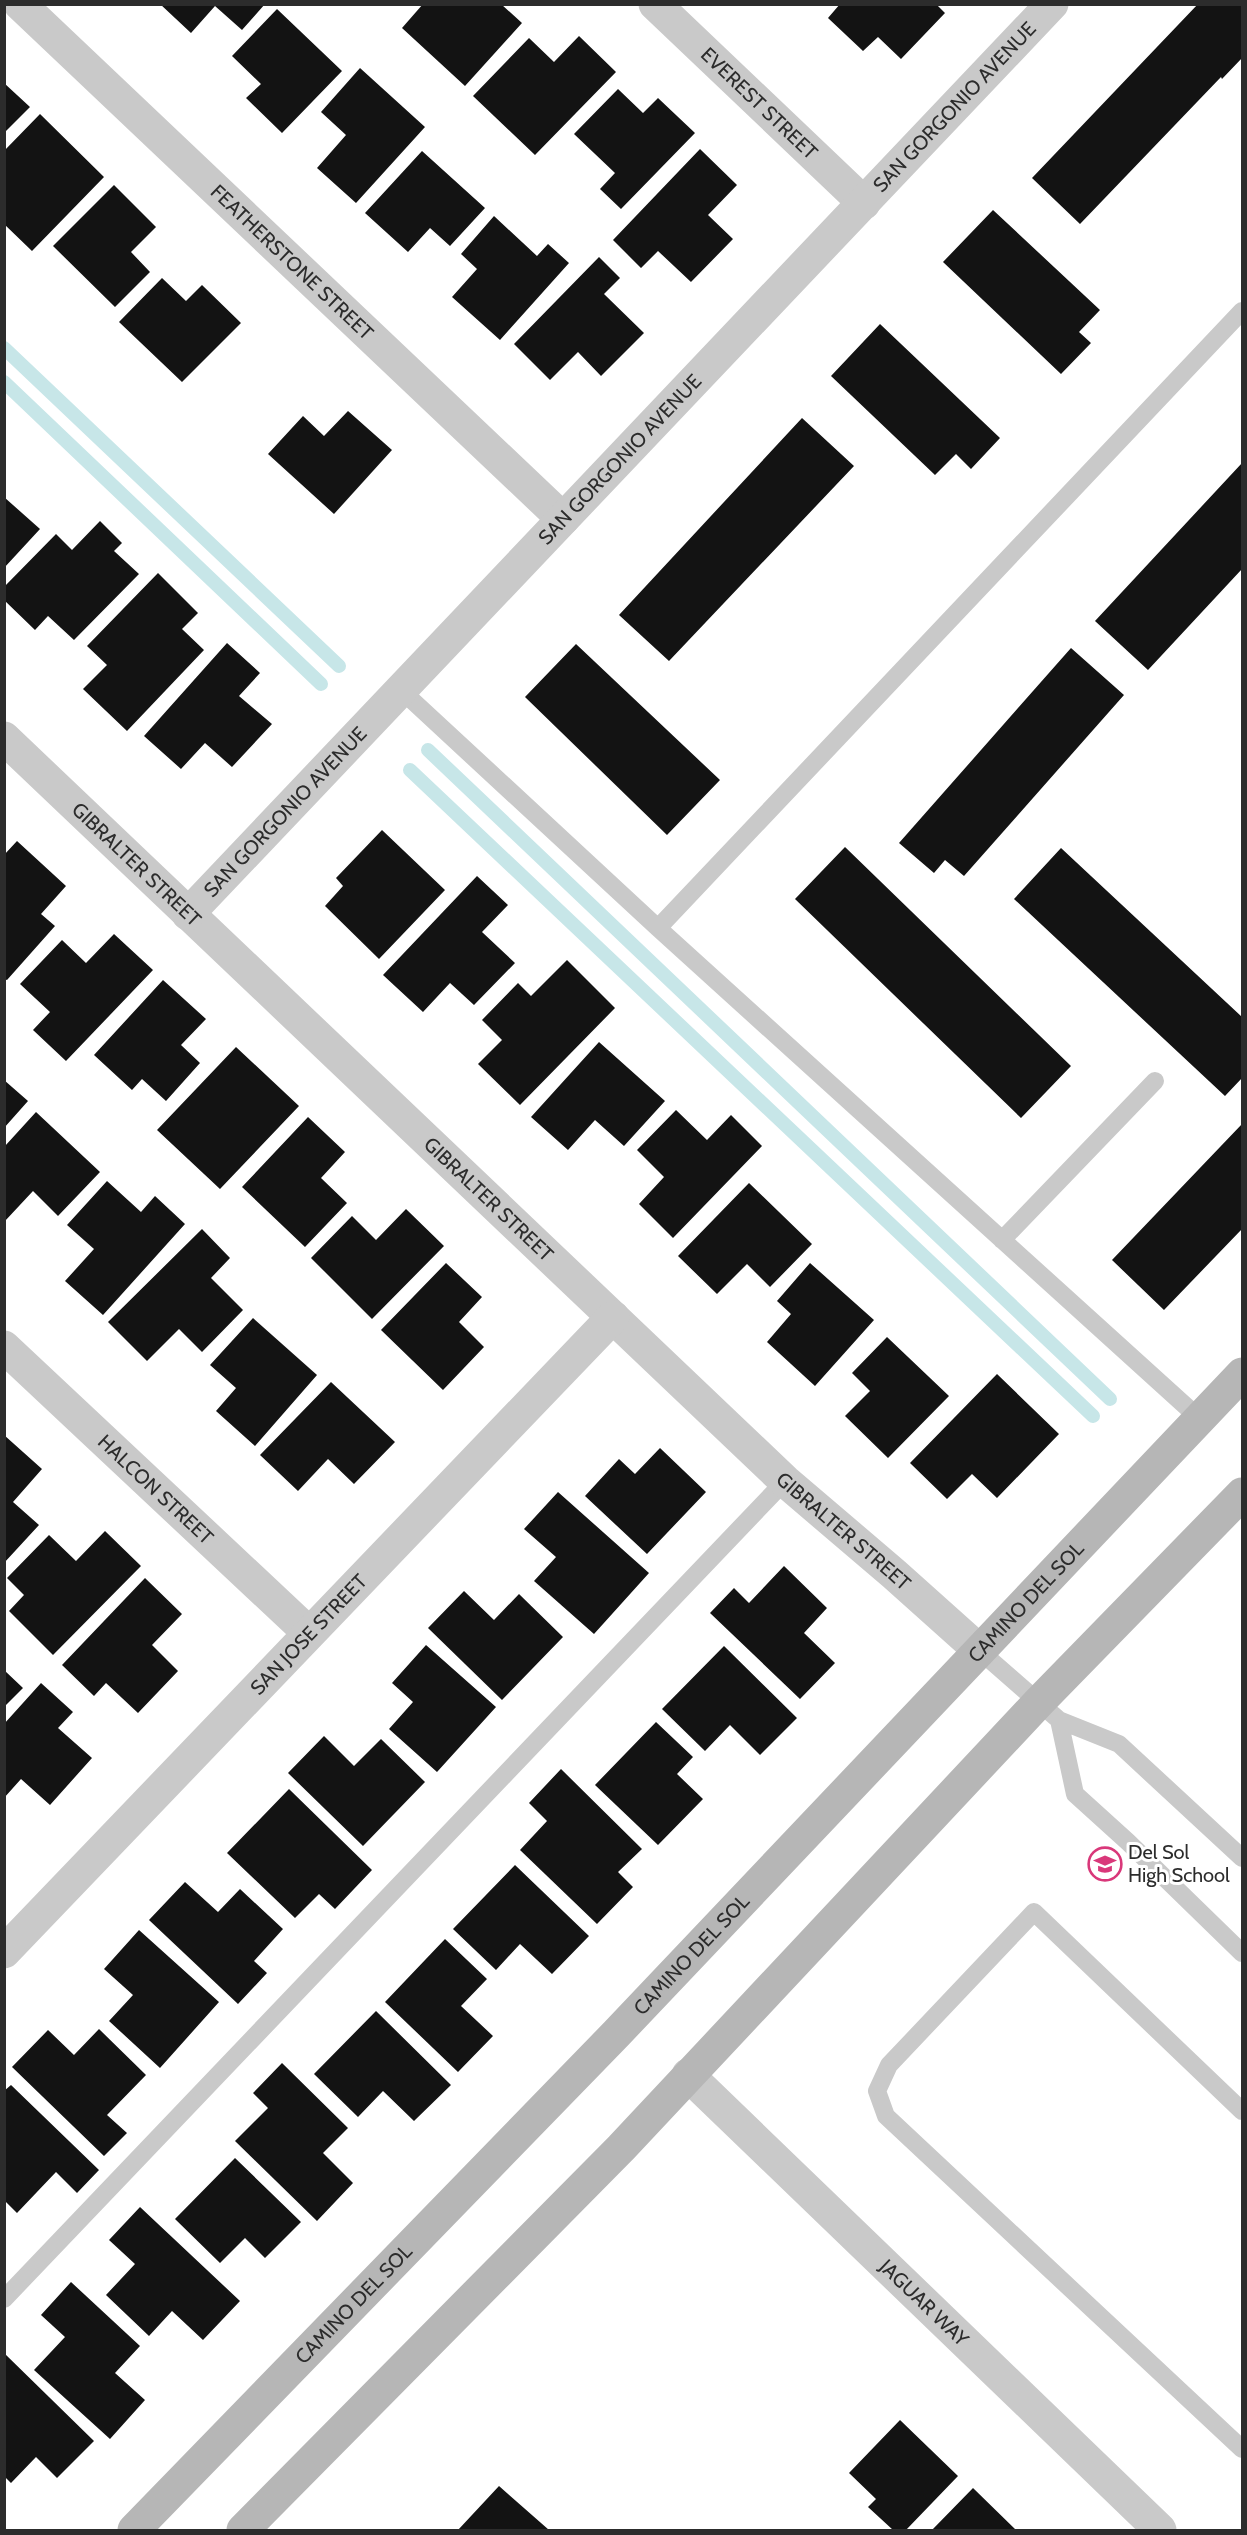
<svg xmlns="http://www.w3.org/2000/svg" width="1247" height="2535" font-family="Cabin,sans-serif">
	<rect width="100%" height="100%" fill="#fff"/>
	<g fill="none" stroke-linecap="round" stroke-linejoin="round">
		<!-- stream -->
		<path stroke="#c7e6e8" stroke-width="14" d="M4 348 339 666
			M4 382 321 684
			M428 750 1110 1399
			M410 770 1093 1416"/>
	</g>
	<!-- building -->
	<path fill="#131313" d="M160 4H265L242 30 215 6 191 33Z
		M423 4H501L522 23 465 86 402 28Z
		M840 4H936L945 13 901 59 878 37 863 51 828 18Z
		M1198 4 1242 6V58L1222 79 1221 77 1080 224 1032 178Z
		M277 9 342 71 282 133 246 98 261 84 232 56Z
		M579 36 616 72 535 155 473 96 529 38 554 62Z
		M360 68 425 127 356 203 317 168 346 135 321 112Z
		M4 83 30 107 4 133Z
		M618 89 643 113 658 98 695 133 621 209 600 189 615 173 574 134Z
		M40 114 104 177 32 251 4 224V151Z
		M700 149 737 185 708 215 733 239 691 282 658 251 641 268 613 240Z
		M422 151 485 208 450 246 430 228 408 252 365 213Z
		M114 185 156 227 131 252 150 272 115 307 53 246Z
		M993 210 1100 310 1079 332 1091 343 1061 374 943 262Z
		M494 216 537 256 548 244 569 263 500 340 452 297 477 269 461 254Z
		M599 257 620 278 604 294 644 333 601 376 578 352 550 380 514 344Z
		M162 278 186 301 202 285 241 323 182 382 119 322Z
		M880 324 1000 438 971 469 956 454 935 475 831 376Z
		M348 411 392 450 334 514 268 454 303 416 324 436Z
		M802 418 854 466 669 661 619 615Z
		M1242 463V569L1148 670 1095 621Z
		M4 497 40 529 4 568Z
		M100 521 122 543 114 551 139 574 74 640 48 616 35 630 4 600V587L56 534 72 550Z
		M158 573 198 613 182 629 204 650 127 731 83 689 107 665 87 646Z
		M227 643 260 673 239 696 272 724 232 767 205 743 181 769 144 736Z
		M576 644 720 780 667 835 525 697Z
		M1071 648 1124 695 964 876 945 860 934 873 899 843Z
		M382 830 445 890 379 959 325 906 343 886 336 878Z
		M17 841 66 886 41 914 55 926 7 980 4 979V855Z
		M845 847 1071 1066 1021 1118 795 899Z
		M1061 848 1242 1017V1078L1225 1096 1014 899Z
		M477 876 508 905 482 932 515 963 474 1005 450 983 423 1012 383 975Z
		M114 934 153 970 66 1061 33 1030 50 1012 20 984 62 940 86 963Z
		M567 960 615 1008 520 1105 478 1064 502 1040 482 1020 518 983 531 996Z
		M163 980 206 1019 181 1045 200 1063 166 1101 142 1079 132 1090 94 1055Z
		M599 1042 665 1101 624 1146 595 1120 568 1150 531 1117Z
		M236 1047 299 1106 220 1189 157 1130Z
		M4 1080 28 1101 4 1128Z
		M676 1110 707 1140 731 1115 762 1146 673 1238 639 1204 664 1177 637 1150Z
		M36 1112 100 1172 58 1216 33 1191 5 1221V1146Z
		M308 1117 345 1152 321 1178 347 1203 305 1247 242 1187Z
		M1242 1124V1229L1164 1310 1112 1260Z
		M107 1181 141 1212 155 1196 185 1224 103 1315 65 1281 94 1249 67 1225Z
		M749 1183 812 1244 770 1287 747 1264 717 1294 678 1256Z
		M406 1209 444 1246 372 1319 311 1258 352 1216 376 1240Z
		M202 1229 230 1258 211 1278 243 1310 202 1352 179 1329 147 1361 108 1322Z
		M446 1263 482 1297 459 1322 484 1347 443 1390 381 1330Z
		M810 1263 874 1320 815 1386 767 1342 791 1314 777 1301Z
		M253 1318 317 1375 255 1446 216 1411 236 1388 210 1365Z
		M887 1337 949 1396 888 1458 845 1416 870 1391 852 1373Z
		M997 1374 1059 1434 997 1498 972 1474 947 1499 910 1463Z
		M331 1382 395 1442 354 1484 328 1459 298 1491 260 1455Z
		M4 1435 42 1469 13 1502 39 1525 4 1563Z
		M660 1448 706 1492 647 1554 585 1496 619 1459 635 1474Z
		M558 1492 649 1573 594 1634 534 1581 556 1557 524 1529Z
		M105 1531 141 1566 53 1655 9 1611 24 1595 7 1578 49 1535 76 1561Z
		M784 1566 827 1608 804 1633 835 1663 800 1699 710 1613 734 1588 749 1603Z
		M145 1578 182 1614 152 1645 178 1671 138 1713 106 1683 94 1696 62 1665Z
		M464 1591 494 1620 519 1594 563 1637 502 1700 428 1628Z
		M426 1645 496 1707 437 1772 389 1729 413 1702 392 1683Z
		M724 1646 797 1718 760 1755 730 1725 705 1751 662 1709Z
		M4 1670 23 1688 4 1707Z
		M41 1683 73 1712 58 1728 92 1758 50 1805 21 1779 4 1798V1724Z
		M656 1722 693 1757 677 1774 703 1799 658 1845 595 1785Z
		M324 1736 354 1766 381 1739 425 1782 363 1846 288 1773Z
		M561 1769 642 1849 618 1872 633 1887 597 1924 520 1850 547 1821 529 1803Z
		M289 1789 372 1870 335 1909 319 1894 295 1918 227 1853Z
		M515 1865 589 1936 552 1974 520 1944 496 1970 453 1929Z
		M185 1882 218 1912 240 1889 283 1929 254 1961 267 1973 238 2004 149 1920Z
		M139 1930 219 2002 160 2068 109 2021 133 1995 104 1969Z
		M445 1939 487 1979 461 2006 493 2036 458 2072 385 2002Z
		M376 2011 451 2085 414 2121 383 2091 358 2117 314 2074Z
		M99 2029 146 2075 107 2115 127 2133 104 2156 12 2067 48 2030 74 2055Z
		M282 2063 348 2128 323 2153 353 2183 317 2221 235 2141 268 2108 253 2093Z
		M11 2085 99 2170 77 2193 56 2172 17 2213 4 2200V2091Z
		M235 2158 301 2222 265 2258 245 2238 220 2263 175 2219Z
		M140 2207 240 2301 203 2340 172 2311 149 2336 106 2295 135 2264 109 2240Z
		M71 2282 140 2346 115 2373 145 2400 110 2439 34 2370 65 2337 41 2315Z
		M4 2353 94 2441 57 2478 36 2457 11 2483 4 2476Z
		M900 2420 958 2476 906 2530H893L868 2507 876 2499 849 2473Z
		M499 2486 549 2530H458Z
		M973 2488 1016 2530H932Z"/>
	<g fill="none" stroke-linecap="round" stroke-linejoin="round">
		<!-- lane -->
		<path stroke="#c9c9c9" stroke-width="18" d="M401 690 658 928 1200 1419
			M658 928 1242 311
			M1002 1240 1155 1081
			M980 1651 1059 1720 1119 1744 1242 1858
			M1059 1720 1075 1794 1128 1842 1242 1953
			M1242 2111 1034 1912 889 2065 877 2091 886 2116 1242 2449
			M4 2299 785 1481"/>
		<!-- street -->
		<g stroke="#c9c9c9" stroke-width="33">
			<path id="s1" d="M20 4 563 519"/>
			<path id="s2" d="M655 4 864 203"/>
			<path id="s3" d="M4 738 785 1481 894 1574 980 1651"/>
			<path id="s4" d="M188 914 1052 4"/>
			<path id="s5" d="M4 1347 309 1633"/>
			<path id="s6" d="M4 1952 613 1317"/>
			<path id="s7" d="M688 2075 1160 2530"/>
		</g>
		<!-- secondary -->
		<g stroke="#b6b6b6" stroke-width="33">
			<path id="s8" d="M134 2530 616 2034 1242 1374"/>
			<path d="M243 2530 621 2148 1039 1702 1242 1494"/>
		</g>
	</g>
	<!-- icons -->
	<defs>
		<g id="school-ring" transform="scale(1.725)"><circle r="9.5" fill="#fff" stroke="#d9387a" stroke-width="1.5"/><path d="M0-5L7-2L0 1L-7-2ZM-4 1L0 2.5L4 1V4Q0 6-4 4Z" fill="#d9387a"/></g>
	</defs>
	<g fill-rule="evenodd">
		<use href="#school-ring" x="1105" y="1864"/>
	</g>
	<g text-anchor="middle" stroke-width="6" stroke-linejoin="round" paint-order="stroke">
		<!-- street labels -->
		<g font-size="20" fill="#2c2c2c" stroke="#fff">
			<text dy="7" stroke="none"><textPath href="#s2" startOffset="144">EVEREST STREET</textPath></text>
			<text dy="7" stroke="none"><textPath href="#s4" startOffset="1113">SAN GORGONIO AVENUE</textPath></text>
			<text dy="7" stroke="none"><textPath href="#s1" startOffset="375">FEATHERSTONE STREET</textPath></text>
			<text dy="7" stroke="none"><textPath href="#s4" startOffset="627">SAN GORGONIO AVENUE</textPath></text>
			<text dy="7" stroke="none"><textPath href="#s4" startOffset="141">SAN GORGONIO AVENUE</textPath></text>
			<text dy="7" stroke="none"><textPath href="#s3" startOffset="183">GIBRALTER STREET</textPath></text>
			<text dy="7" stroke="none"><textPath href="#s3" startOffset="669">GIBRALTER STREET</textPath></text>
			<text dy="7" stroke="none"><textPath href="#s5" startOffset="208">HALCON STREET</textPath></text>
			<text dy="7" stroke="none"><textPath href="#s3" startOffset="1155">GIBRALTER STREET</textPath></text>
			<text dy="7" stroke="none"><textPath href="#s8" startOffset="1287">CAMINO DEL SOL</textPath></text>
			<text dy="7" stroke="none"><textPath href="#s6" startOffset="440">SAN JOSE STREET</textPath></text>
			<text dy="7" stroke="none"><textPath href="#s8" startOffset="801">CAMINO DEL SOL</textPath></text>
			<text dy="7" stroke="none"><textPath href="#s7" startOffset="328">JAGUAR WAY</textPath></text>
			<text dy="7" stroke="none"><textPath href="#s8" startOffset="315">CAMINO DEL SOL</textPath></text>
		</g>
		<!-- poi labels -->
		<g font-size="20" fill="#2c2c2c" stroke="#fff" text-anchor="start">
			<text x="1128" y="1859">Del Sol<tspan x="1128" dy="23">High School</tspan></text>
		</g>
	</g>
	<!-- border -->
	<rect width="1247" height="2535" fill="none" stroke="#2c2c2c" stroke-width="12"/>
</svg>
